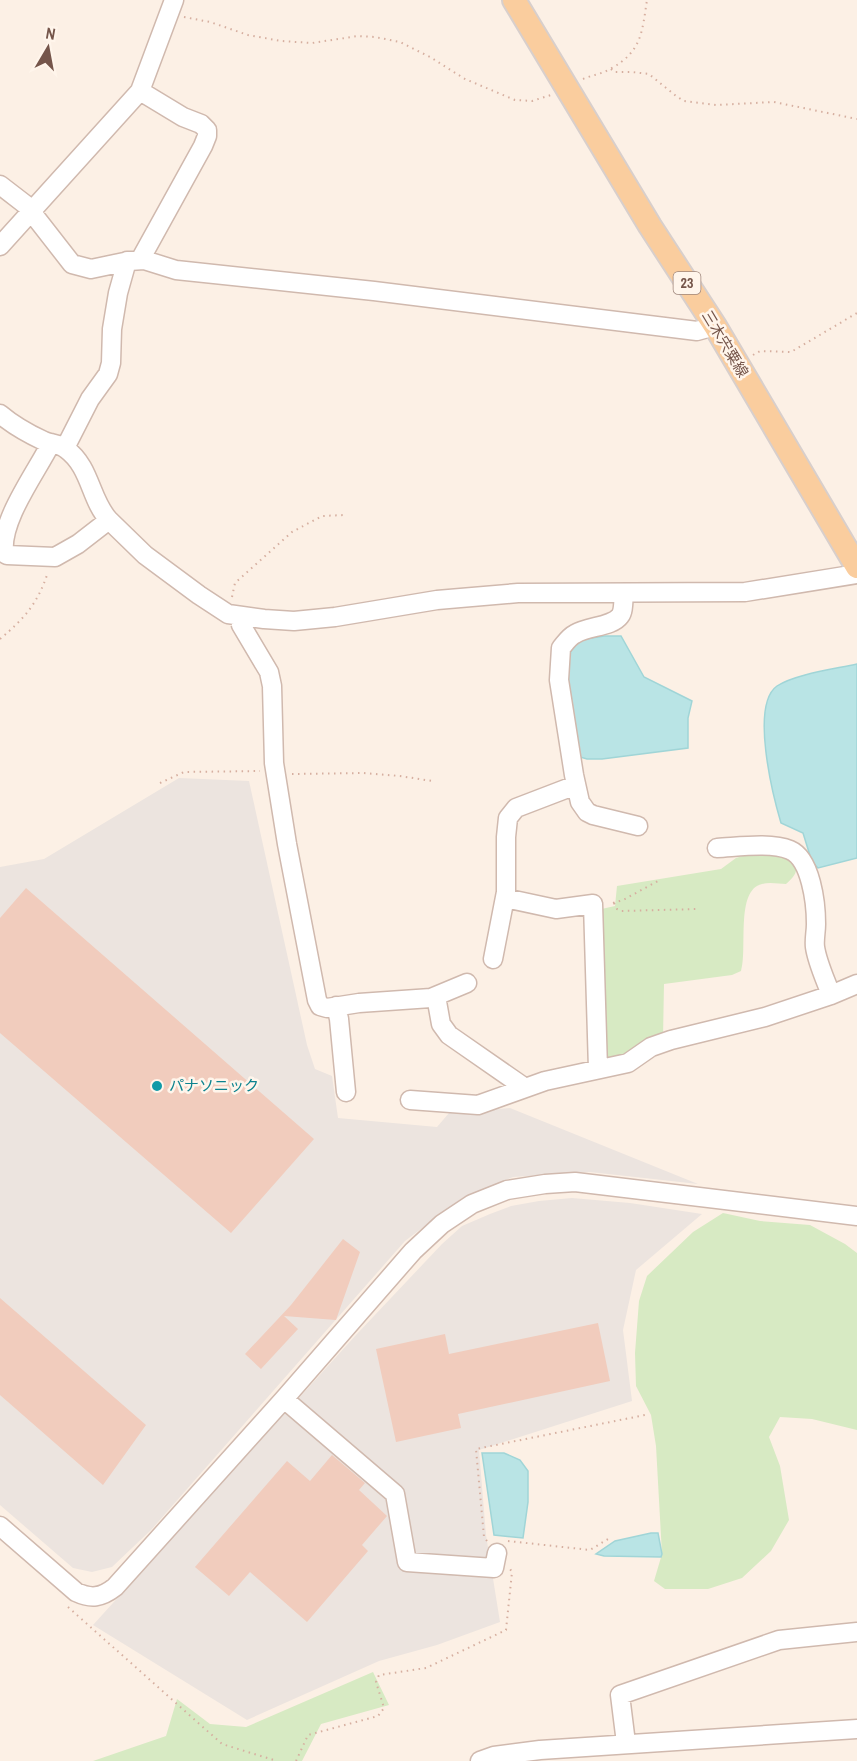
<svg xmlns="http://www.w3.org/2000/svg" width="857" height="1761" font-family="'Archivo Narrow','Noto Sans JP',sans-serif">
	<rect width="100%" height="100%" fill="#fcf0e5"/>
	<!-- industrial -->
	<path fill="#ece4df" d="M179 778 249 781 307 1045 315 1069 332 1076 338 1118 437 1127 449 1113 510 1108 698 1184 590 1172 513 1177 462 1198 405 1241 151 1530 112 1567 92 1572 73 1568 0 1505V867L44 859Z
		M572 1198 630 1203 702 1214 636 1270 623 1330 632 1401 479 1450 486 1535 500 1622 437 1645 379 1661 247 1720 93 1625 356 1335 442 1244 462 1226 490 1214 511 1206 539 1201Z"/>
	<!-- green -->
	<path fill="#d7eac3" d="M752 853H769L796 860C798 872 795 876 786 884 779 884 770 882 762 884 735 890 748 950 741 971L732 975 664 984 663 1038 630 1056 602 1063 597 910 615 906 617 886 721 869 736 858Z
		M723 1213 760 1221 810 1225 845 1244 857 1253V1430L812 1419 780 1417 769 1437 780 1466 789 1520 771 1551 742 1578 708 1589H665L654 1581 662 1554 656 1446 651 1415 636 1386 635 1353 639 1301 647 1276 693 1232Z
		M373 1672 389 1705 321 1724 302 1761H93L166 1736 177 1699 210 1724 246 1727Z"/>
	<!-- water -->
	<path fill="#b9e4e5" stroke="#a0d5d7" stroke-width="1.5" d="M604 636H621L644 677 692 701 688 718V748L602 759H587L580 757C575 734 562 672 571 651 573 647 577 643 579 640Z
		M857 664V858L818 868 812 862 803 833 781 823C773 796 750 705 777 686 795 674 835 669 857 664Z
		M482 1453H504L520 1460 528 1471V1502L523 1538 494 1535Z
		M651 1533H658L662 1554 661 1557 604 1556 596 1554 615 1541Z"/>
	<!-- building -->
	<path fill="#f1ccbd" d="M26 888 314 1139 231 1233 0 1033V918Z
		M343 1239 360 1252 336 1320 284 1316 298 1329 261 1369 245 1354 291 1305Z
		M0 1298 146 1425 103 1485 0 1395Z
		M598 1323 610 1381 458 1414 461 1428 396 1442 376 1349 445 1334 449 1354Z
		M332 1455 365 1483 359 1490 387 1516 362 1545 368 1551 307 1622 250 1572 229 1596 195 1567 287 1461 310 1481Z"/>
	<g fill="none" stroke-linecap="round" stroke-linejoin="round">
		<!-- minor casing -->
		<g stroke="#d0b9ae" stroke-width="21">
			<path id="minor" d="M140 91 183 117 201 124 207 130V136L203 146 140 260
				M0 185 26 205 72 264 91 269 129 261 144 260 176 270 374 291 697 331 715 326
				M0 246 140 91 174 0
				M0 414C13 425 29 434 44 441 51 444 60 444 66 449 91 467 90 500 109 520L145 555 199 595 228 614 264 619 294 621 335 617 437 600 518 593 745 592 857 574
				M51 443C36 473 0 520 4 553L7 555 55 557 78 544 109 520
				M65 448 90 399 108 374 111 363 112 329 118 293 127 261
				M624 593C623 600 624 611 620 616 612 627 588 626 575 634 569 637 566 642 561 648L559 680 574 775 580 802 587 812 593 815 638 826
				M240 616 241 625 269 672 272 686 274 763 287 844 317 1000 320 1006 327 1008 359 1003 431 998 467 983
				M717 848C738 847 771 842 790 850 811 859 816 903 816 924 816 932 814 940 815 947 817 962 826 981 831 995
				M505 898 556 909 593 904 598 1069
				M493 959 506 892V837L508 818 516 808 576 785
				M436 996 441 1024 449 1035 521 1085 522 1089
				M336 1006 339 1019 346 1092
				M410 1100 478 1105 545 1081 628 1063 651 1047 671 1040 765 1017 831 995 857 984
				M284 1399 395 1494 407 1562 494 1568 497 1553
				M0 1526 76 1592C91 1599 101 1598 115 1587L284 1399 413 1251 442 1224 472 1204 507 1190 545 1184 575 1182 857 1216
				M626 1743 620 1695 779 1640 857 1632
				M480 1761 494 1756 540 1750 857 1729"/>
		</g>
		<!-- major casing -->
		<g stroke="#d8cfcc" stroke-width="26">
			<path id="major" d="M514 0 650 226 715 326 857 567"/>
		</g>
		<!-- path -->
		<path stroke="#d6afa0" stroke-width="2" stroke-dasharray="1.5 4.5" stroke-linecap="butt" d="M184 17 210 22 248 35 281 41 312 43 358 36 375 37 400 42 430 57 465 79 515 100 532 101 551 95
			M611 69 614 72H632L649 74 676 96 684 101 716 105 774 102 857 119
			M583 79C592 75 602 74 610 69 642 52 642 32 647 0
			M753 355 760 351 791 352 857 313
			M232 597 235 583 292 532 322 516 344 515
			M0 639C25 618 38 603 48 572
			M292 774 363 773 400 776 432 781
			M160 783 184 772 260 771
			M613 903 623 900 658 881
			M614 903 617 909 621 911 698 909
			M487 1541 484 1537 476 1449 645 1415
			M508 1541 590 1550 608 1539
			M68 1607 222 1744 277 1761
			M296 1761 308 1735 378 1716 384 1708 376 1682 379 1675 426 1668 506 1630 512 1572 510 1569"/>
		<!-- minor -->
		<use href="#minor" stroke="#fff" stroke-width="18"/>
		<!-- major -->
		<use href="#major" stroke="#facd9e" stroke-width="22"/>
	</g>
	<!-- markers -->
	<circle fill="#0f9aa8" stroke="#fff5eb" stroke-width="2" cx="157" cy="1086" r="6"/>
	<g text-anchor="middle" stroke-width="5" stroke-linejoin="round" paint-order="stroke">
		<!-- shield labels -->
		<rect fill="#fff5eb" stroke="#9e857a" stroke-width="1.5" x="673.5" y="272" width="27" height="22" rx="4.5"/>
		<g font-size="14" font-weight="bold" fill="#75554a">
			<text x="687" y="288">23</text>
		</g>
		<!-- street labels -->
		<g font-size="15" fill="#75554a" stroke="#fff5eb">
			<text transform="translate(725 344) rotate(59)" y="5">三木宍粟線</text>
		</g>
		<!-- culture labels -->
		<g font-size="15" fill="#0d838f" stroke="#fff5eb" text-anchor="start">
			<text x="169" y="1091">パナソニック</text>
		</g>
	</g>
	<!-- north arrow -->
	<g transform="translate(48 48) rotate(10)" stroke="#fff5eb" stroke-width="4.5" paint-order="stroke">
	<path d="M0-4.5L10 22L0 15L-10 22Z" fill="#75554a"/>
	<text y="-9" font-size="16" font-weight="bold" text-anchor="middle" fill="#75554a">N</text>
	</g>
</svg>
